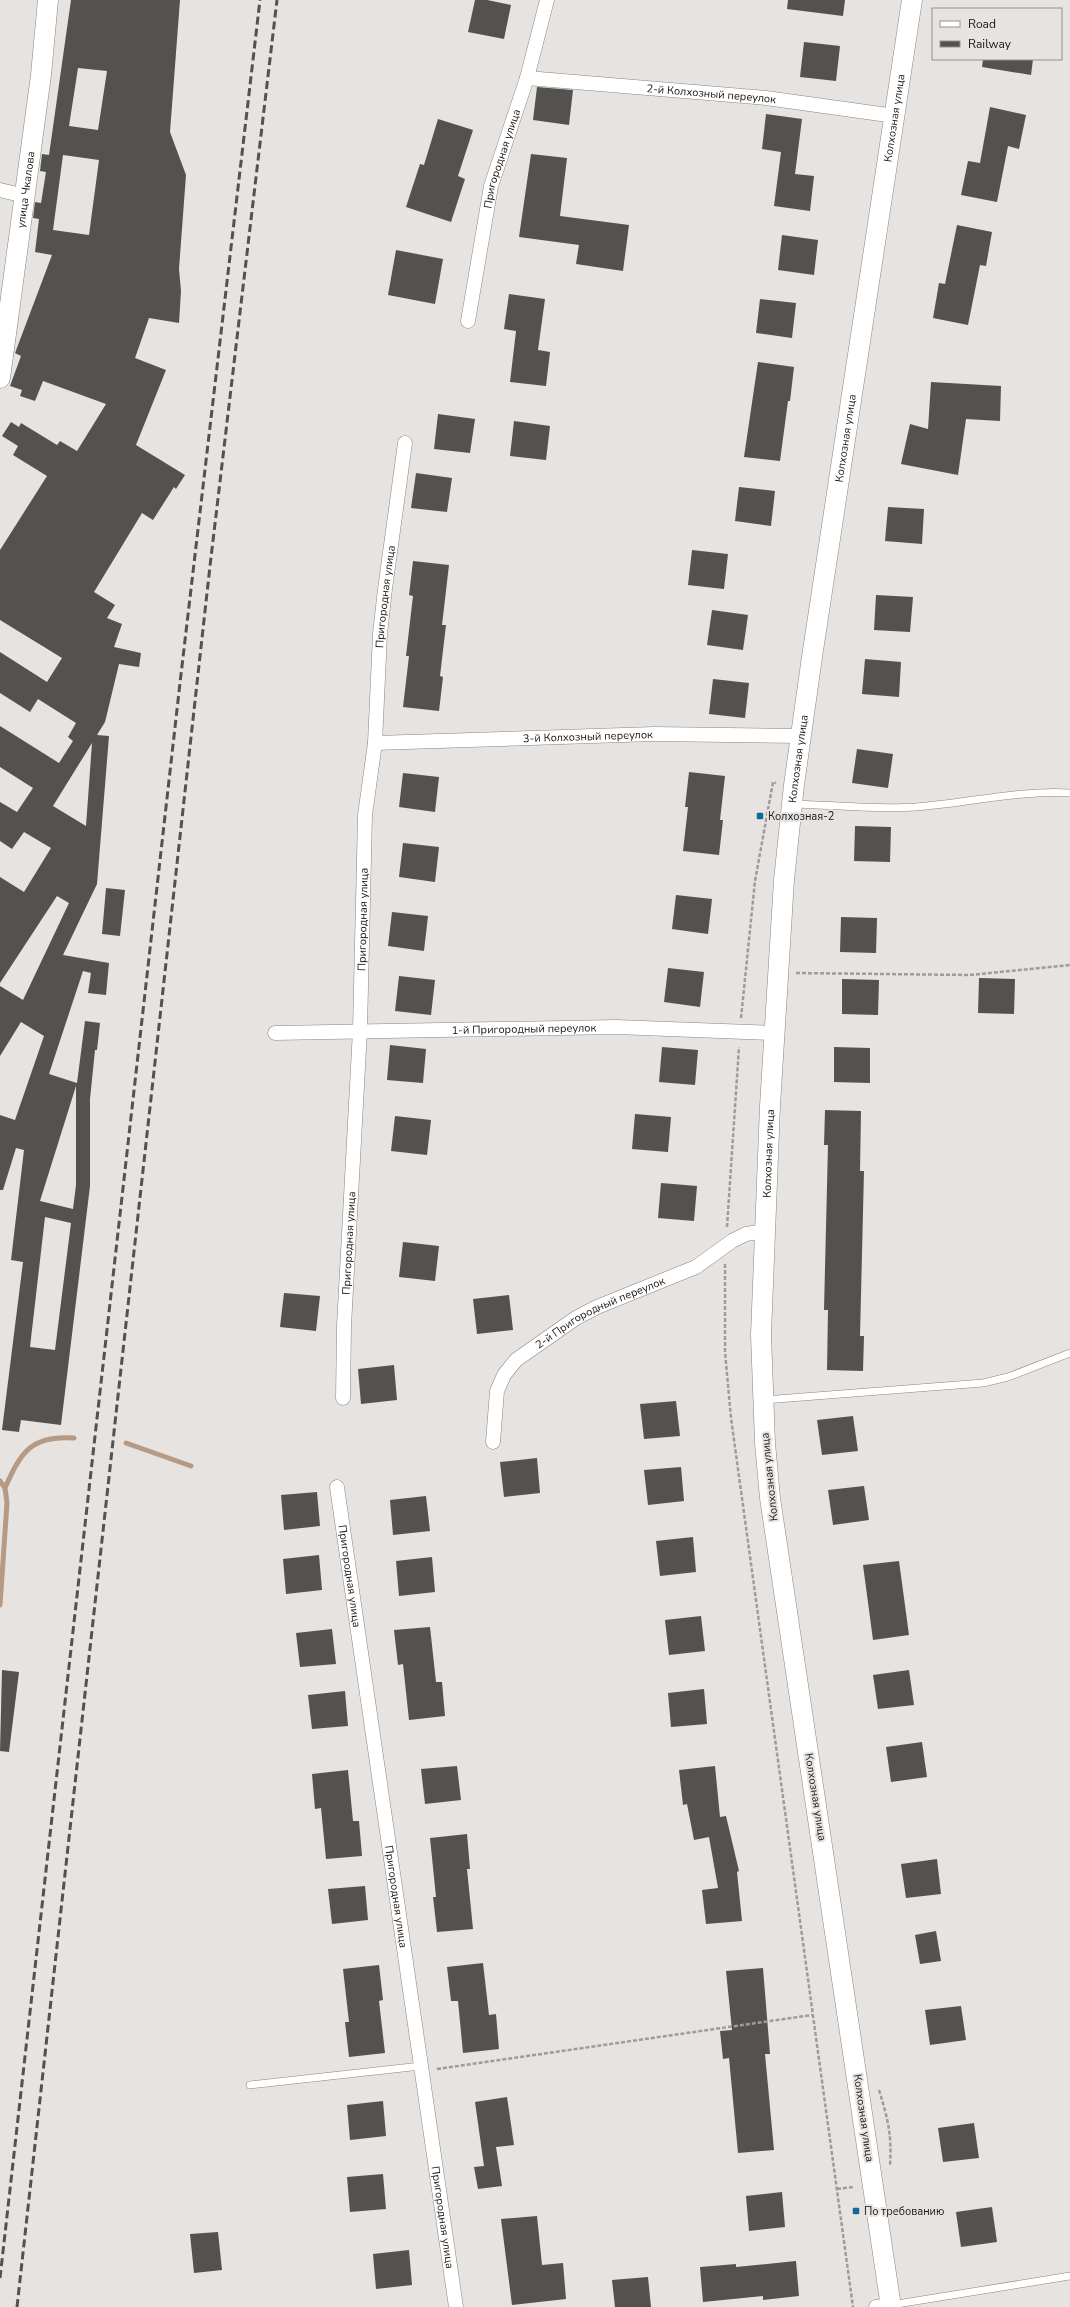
<svg xmlns="http://www.w3.org/2000/svg" width="1070" height="2307" font-family="'Nunito Sans',sans-serif">
	<rect width="100%" height="100%" fill="#e6e3e0"/>
	<g fill="none" stroke-linecap="round" stroke-linejoin="round">
		<!-- stream -->
		<path stroke="#b69a83" stroke-width="5" d="M126 1443 191 1466
			M0 1481 5 1488 7 1503 0 1605
			M5 1488C21 1452 31 1435 74 1438"/>
	</g>
	<!-- building -->
	<path fill="#54524f" fill-rule="evenodd" d="M71 0H180L170 132 186 175 179 269 181 291 179 323 149 318 135 358 166 370 136 445 185 475 176 489 174 487 153 520 142 513 94 592 115 605 107 618 122 624 114 647 141 653 139 667 119 664 105 722 97 735 109 736 97 884 63 955 109 963 106 995 88 993 91 973 83 971 49 1074 77 1083 85 1021 100 1023 97 1050H95L90 1099V1186L61 1425 21 1420 19 1432 2 1430 23 1262 11 1260 24 1150 16 1148 3 1190H0V1115L15 1120 44 1036 21 1022 0 1056V986L23 1000 69 903 57 896 0 983V877L24 892 51 848 24 832 12 849 0 841V802L17 812 33 788 0 767V726L59 763 73 741 68 737 76 723 38 699 30 712 0 693V652L47 682 62 658 0 620V550L47 476 13 455 18 446 2 436 11 422 19 427 21 423 57 445 60 441 77 451 106 404 43 381 35 401 20 396 22 390 10 386 21 356 15 353 52 255 35 252 39 219 33 218 35 202 41 203 46 172 40 171 42 154 49 155ZM78 68 107 71 98 130 69 126ZM63 155 99 160 89 235 53 230ZM92 743 86 826 53 806ZM76 1086V1185L73 1209 40 1201ZM45 1217 71 1223 55 1350 30 1347Z
		M475 0H487L511 5 504 39 468 32Z
		M788 0H845L843 16 787 9Z
		M804 42 840 46 836 81 800 77Z
		M983 59H1033L1031 75 982 67Z
		M537 87 573 90 569 125 533 120Z
		M990 107 1026 115 1019 149 1008 146 997 202 961 195 968 161 980 163Z
		M766 114 802 119 795 174 814 176 810 211 774 206 781 152 762 149Z
		M438 119 473 130 458 176 465 179 451 222 406 207 420 164 424 165Z
		M531 154 567 158 560 216 629 225 623 271 576 264 579 245 519 237Z
		M957 225 992 232 986 266 980 265 968 325 933 318 939 283 945 284Z
		M782 235 818 240 814 275 778 270Z
		M396 250 443 259 435 304 388 295Z
		M509 294 545 299 538 350 550 352 546 386 510 382 516 331 504 329Z
		M760 299 796 303 792 338 756 333Z
		M758 362 794 367 790 401H788L780 461 744 457Z
		M931 382 1001 386 1000 421 966 419 958 475 901 464 910 424 928 429Z
		M438 414 475 419 470 453 434 449Z
		M514 421 550 426 546 460 510 456Z
		M416 473 452 478 447 512 411 508Z
		M739 487 775 491 771 526 735 521Z
		M888 507 924 509 922 544 885 541Z
		M692 550 728 554 724 589 688 585Z
		M413 561 449 565 442 625H446L440 676 443 677 439 711 403 707 409 656H406L413 596 409 595Z
		M876 595 913 597 910 632 874 630Z
		M712 610 748 615 743 650 707 645Z
		M865 659 901 662 899 697 862 694Z
		M713 679 749 683 745 718 709 714Z
		M857 749 893 754 888 788 852 783Z
		M689 772 725 776 720 820H723L719 855 683 851 688 807H685Z
		M403 773 439 777 435 812 399 807Z
		M855 826 891 827 890 862 854 861Z
		M403 843 439 847 435 882 399 877Z
		M106 888 125 890 120 936 102 934Z
		M676 895 712 899 708 934 672 929Z
		M392 912 428 916 424 951 388 946Z
		M841 917 877 918 876 953 840 952Z
		M668 968 704 972 700 1007 664 1002Z
		M399 976 435 980 431 1015 395 1011Z
		M979 978 1015 979 1014 1014 978 1013Z
		M842 979 879 980 878 1015 842 1014Z
		M390 1045 426 1049 423 1083 387 1080Z
		M662 1047 698 1050 695 1085 659 1082Z
		M834 1047 870 1048V1083L834 1082Z
		M825 1110 861 1111 860 1171H864L860 1336H864L863 1371 827 1370 828 1310H824L828 1145H824Z
		M635 1114 671 1117 668 1152 632 1149Z
		M395 1116 431 1120 427 1155 391 1151Z
		M661 1183 697 1186 694 1221 658 1218Z
		M403 1242 439 1246 435 1281 399 1277Z
		M284 1293 320 1296 316 1331 280 1327Z
		M509 1295 513 1330 477 1334 473 1299Z
		M394 1365 397 1400 361 1404 358 1369Z
		M676 1401 680 1436 644 1439 640 1404Z
		M853 1416 858 1451 822 1455 817 1420Z
		M537 1458 540 1493 504 1497 500 1462Z
		M681 1467 684 1501 648 1505 644 1470Z
		M864 1486 869 1520 833 1525 828 1490Z
		M317 1492 320 1526 284 1530 281 1495Z
		M426 1496 430 1531 393 1535 390 1500Z
		M693 1537 696 1572 660 1576 656 1541Z
		M319 1555 322 1590 286 1594 283 1559Z
		M432 1557 435 1592 399 1596 396 1561Z
		M899 1561 909 1635 873 1640 863 1565Z
		M701 1616 705 1651 669 1655 665 1620Z
		M430 1627 436 1682H442L445 1716 409 1720 403 1664 398 1665 394 1630Z
		M332 1629 336 1664 300 1667 296 1633Z
		M2 1670 19 1672 9 1752 0 1751Z
		M909 1670 914 1705 878 1709 873 1675Z
		M704 1689 707 1724 671 1727 668 1693Z
		M345 1691 348 1726 312 1729 308 1695Z
		M922 1742 927 1777 891 1782 886 1747Z
		M457 1766 461 1800 425 1804 421 1769Z
		M715 1766 720 1817 726 1816 739 1871 737 1872 742 1921 706 1924 702 1890 718 1888 709 1837 694 1840 687 1804 683 1805 679 1770Z
		M348 1770 353 1821H359L362 1856 326 1859 321 1808 315 1809 312 1774Z
		M467 1834 470 1869H467L473 1929 437 1932 433 1897H436L430 1838Z
		M937 1859 941 1894 906 1898 901 1864Z
		M365 1886 368 1920 332 1924 328 1889Z
		M936 1931 941 1961 920 1964 915 1935Z
		M483 1963 489 2015 496 2014 499 2049 463 2053 458 2001H451L447 1967Z
		M379 1965 383 2000 379 2001 385 2053 349 2057 345 2022H349L343 1969Z
		M763 1968 770 2054H765L774 2150 738 2153 729 2058 723 2059 720 2031 732 2030 726 1971Z
		M961 2006 966 2040 930 2045 925 2010Z
		M507 2097 514 2145 496 2147 502 2186 478 2189 474 2167 484 2166 475 2102Z
		M383 2101 386 2136 350 2140 347 2105Z
		M974 2123 979 2158 943 2162 938 2128Z
		M383 2174 386 2209 350 2212 347 2177Z
		M782 2192 785 2227 749 2231 746 2196Z
		M992 2207 997 2242 961 2247 956 2212Z
		M537 2216 542 2265 563 2263 566 2299 512 2305 501 2219Z
		M218 2232 222 2270 194 2273 190 2234Z
		M409 2250 412 2285 376 2289 373 2254Z
		M796 2261 799 2296 763 2300V2296L703 2302 700 2267 736 2264V2267Z
		M648 2277 651 2307H615L612 2280Z"/>
	<g fill="none" stroke-linecap="round" stroke-linejoin="round">
		<!-- lane casing -->
		<g stroke="#888583" stroke-width="8">
			<path id="lane" d="M794 804C834 805 876 810 916 807 968 803 1018 790 1070 793
				M764 1400 983 1383 1008 1377 1070 1353
				M250 2085 421 2066
				M891 2305 1070 2276"/>
		</g>
		<!-- street casing -->
		<g stroke="#888583" stroke-width="15">
			<g id="street">
				<path id="s1" d="M527 78 766 98 895 116"/>
				<path d="M0 190 25 196"/>
				<path id="s2" d="M468 321 491 186 527 78 547 0"/>
				<path id="s3" d="M375 743 654 734 801 736"/>
				<path id="s4" d="M275 1033 616 1027 774 1033"/>
				<path id="s5" d="M343 1398 344 1326 360 1030 365 815 375 743 380 634 385 589 405 443"/>
				<path id="s6" d="M493 1442 497 1391 504 1375 516 1360 576 1318 597 1307 696 1267 732 1241 746 1234 765 1231"/>
				<path id="s7" d="M337 1487 456 2307"/>
				<path d="M876 2307 891 2305"/>
			</g>
		</g>
		<!-- secondary casing -->
		<g stroke="#888583" stroke-width="21">
			<g id="secondary">
				<path id="s8" d="M0 378 41 75 48 0"/>
				<path id="s9" d="M891 2307 770 1498 765 1443 761 1335 770 1106 784 880 794 785 812 657 912 0"/>
			</g>
		</g>
		<!-- path -->
		<path stroke="#9e9c9a" stroke-width="2.5" stroke-dasharray="4 2" stroke-linecap="butt" d="M796 973 970 975 1070 965
			M741 1018 755 881 773 782 776 783
			M727 1227 739 1047
			M725 1264V1352L731 1418 853 2307
			M437 2069 812 2015
			M879 2090C888 2119 892 2135 890 2166
			M837 2189 854 2187"/>
		<!-- lane -->
		<use href="#lane" stroke="#fff" stroke-width="7"/>
		<!-- street -->
		<use href="#street" stroke="#fff" stroke-width="14"/>
		<!-- secondary -->
		<use href="#secondary" stroke="#fff" stroke-width="20"/>
		<!-- rail -->
		<path stroke="#535250" stroke-width="3" stroke-dasharray="8 4" stroke-linecap="butt" d="M0 2278 180 683 260 0
			M17 2307 210 566 277 0"/>
	</g>
	<!-- markers -->
	<g fill="#126898" stroke="#e6e3e0" stroke-width="1.5">
		<rect x="756" y="812" width="8" height="8" rx="2"/>
		<rect x="852" y="2207" width="8" height="8" rx="2"/>
	</g>
	<g text-anchor="middle" stroke-width="4" stroke-linejoin="round" paint-order="stroke">
		<!-- street labels -->
		<g font-size="11" fill="#181716" stroke="#e6e3e0">
			<text dy="4" stroke="none"><textPath href="#s1" startOffset="185">2-й Колхозный переулок</textPath></text>
			<text dy="4" stroke="none"><textPath href="#s9" startOffset="2207">Колхозная улица</textPath></text>
			<text dy="4" stroke="none"><textPath href="#s2" startOffset="166">Пригородная улица</textPath></text>
			<text dy="4" stroke="none"><textPath href="#s8" startOffset="190">улица Чкалова</textPath></text>
			<text dy="4" stroke="none"><textPath href="#s9" startOffset="1883">Колхозная улица</textPath></text>
			<text dy="4" stroke="none"><textPath href="#s5" startOffset="803">Пригородная улица</textPath></text>
			<text dy="4" stroke="none"><textPath href="#s3" startOffset="213">3-й Колхозный переулок</textPath></text>
			<text dy="4" stroke="none"><textPath href="#s9" startOffset="1559">Колхозная улица</textPath></text>
			<text dy="4" stroke="none"><textPath href="#s5" startOffset="479">Пригородная улица</textPath></text>
			<text dy="4" stroke="none"><textPath href="#s4" startOffset="249">1-й Пригородный переулок</textPath></text>
			<text dy="4" stroke="none"><textPath href="#s9" startOffset="1163">Колхозная улица</textPath></text>
			<text dy="4" stroke="none"><textPath href="#s5" startOffset="155">Пригородная улица</textPath></text>
			<text dy="4" stroke="none"><textPath href="#s6" startOffset="185">2-й Пригородный переулок</textPath></text>
			<text transform="translate(769 1477) rotate(-96)" y="4">Колхозная улица</text>
			<text dy="4" stroke="none"><textPath href="#s7" startOffset="90">Пригородная улица</textPath></text>
			<text transform="translate(816 1797) rotate(81)" y="4">Колхозная улица</text>
			<text dy="4" stroke="none"><textPath href="#s7" startOffset="414">Пригородная улица</textPath></text>
			<text transform="translate(864 2118) rotate(82)" y="4">Колхозная улица</text>
			<text dy="4" stroke="none"><textPath href="#s7" startOffset="738">Пригородная улица</textPath></text>
		</g>
		<!-- poi labels -->
		<g font-size="11" fill="#181716" stroke="#e6e3e0" text-anchor="start">
			<text x="768" y="820">Колхозная-2</text>
			<text x="864" y="2215">По требованию</text>
		</g>
	</g>
	<!-- legend -->
	<rect x="932" y="8" width="130" height="52" fill="#e6e3e0" stroke="#94918f"/>
	<rect x="940" y="21" width="20" height="6" fill="#ffffff" stroke="#94918f"/>
	<text x="968" y="28" font-size="12" fill="#181716">Road</text>
	<rect x="940" y="41" width="20" height="6" fill="#535250" stroke="#94918f"/>
	<text x="968" y="48" font-size="12" fill="#181716">Railway</text>
</svg>
